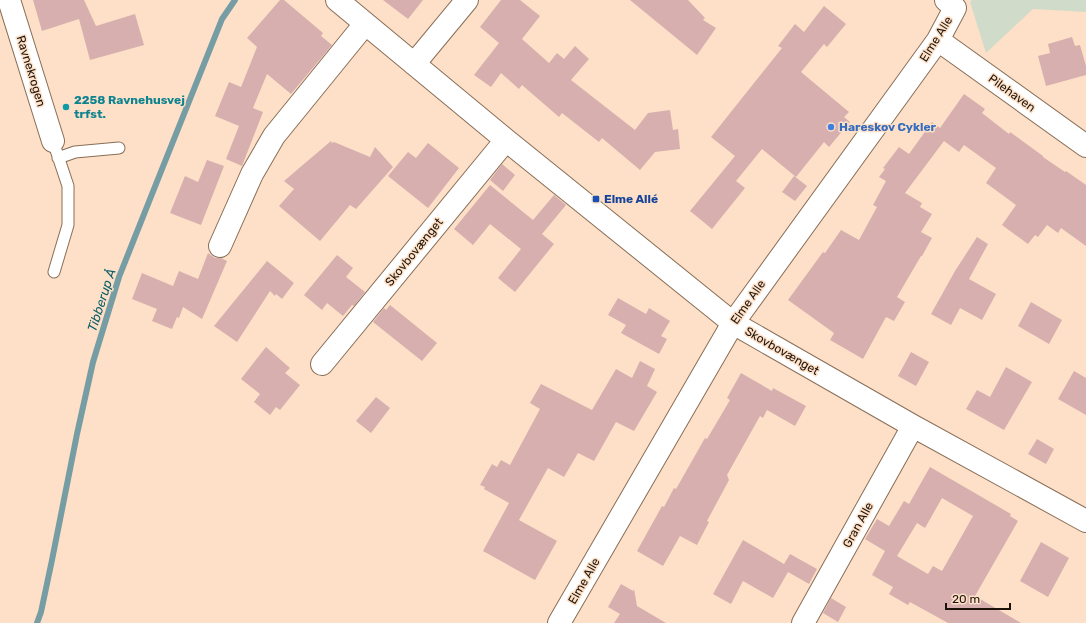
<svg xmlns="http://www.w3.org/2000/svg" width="1086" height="623" font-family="Rubik,sans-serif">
	<rect width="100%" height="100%" fill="#fde0c7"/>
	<!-- green -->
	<path fill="#d1dbc9" d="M972 0H1086V12L1033 9 986 53 970 2Z"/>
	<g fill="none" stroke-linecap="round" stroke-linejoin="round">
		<!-- stream -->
		<path stroke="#769da4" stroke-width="6" d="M37 623 41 612 52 560 77 434 93 362 119 277 160 174 222 19 235 0"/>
	</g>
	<!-- building -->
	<path fill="#d7afae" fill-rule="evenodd" d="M33 0H84L96 26 135 14 144 45 90 60 79 19 42 31Z
		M280 0H284L323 33 321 36 332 45 291 94 267 74 253 108 263 112 242 166 226 159 239 126 215 116 229 82 241 87 257 47 247 38Z
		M383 0H423L408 19Z
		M501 0H520L540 16 522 39 549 63 557 53 564 59 575 46 589 59 571 80 635 130 648 113 670 110 673 130 678 129 680 149 655 152 640 170 602 138 599 142 562 113 559 117 522 85 519 89 501 73 491 87 474 75 499 43 480 27Z
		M630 0H688L705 18 703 20 716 28 697 55Z
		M824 6 846 24 827 47 824 44 801 72 849 112 844 117 850 122 829 147 824 142 796 177 762 149 736 181 745 188 712 229 690 211 735 156 711 137 782 48 778 46 795 24 804 32Z
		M1072 37 1075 46 1080 45 1086 66V75L1046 86 1038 56 1050 53 1048 44Z
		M964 94 985 109 982 113 1009 134 1010 132 1043 156V157L1065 172 1066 171 1086 185V246L1061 228 1058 233 1047 225 1038 237 1035 235 1028 244 1002 225 1016 205 986 183 996 168 964 145 959 152 944 141 905 193 922 203 920 207 932 214 921 232 932 238 922 256H921L897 297 905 302 894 321 886 317 863 359 830 340 834 333 788 300 823 252 825 253 841 230 859 240 877 207 873 205 886 181 879 177 885 169 883 168 899 147 909 154 932 122 940 128Z
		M331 141 332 143 334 142 370 157 375 147 393 167 356 209 350 205 320 241 279 206 294 189 284 181Z
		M428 143 459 168 428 208 388 176 408 152 416 158Z
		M207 160 224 166 201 225 170 213 185 176 198 182Z
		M502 164 515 175 503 191 490 180Z
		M794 176 807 186 795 201 782 192Z
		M490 185 533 220 554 195 566 205 542 234 554 244 515 292 498 278 521 249 490 224 473 245 454 229Z
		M977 237 988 244 969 279 996 294 982 320 960 308 951 325 931 314 955 271Z
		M208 253 215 258H221L227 261 202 319 183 307 179 318 177 317 172 329 152 321 157 309 132 299 142 273 173 286 179 271 198 279Z
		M337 255 353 268 346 277 365 292 354 306 352 305 343 316 327 303 322 310 304 295Z
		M267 261 294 283 282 299 276 294 275 296 270 291 237 342 214 326Z
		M618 298 646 314 649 308 670 321 661 336 667 339 659 354 621 333 626 325 608 315Z
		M1031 302 1062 320 1049 344 1018 326Z
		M390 305 437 343 422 361 373 322 384 308 386 310Z
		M266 347 290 368 285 373 300 385 280 410 276 407 270 415 254 402 260 394 241 379Z
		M911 352 929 362 916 386 898 376Z
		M640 361 655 369 647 386 657 392 634 431 616 422 594 461 578 453 564 477 548 468 519 520 557 541 535 580 483 551 509 503 484 489 485 487 480 485 492 464 497 467 501 460 510 465 540 409 530 403 541 384 592 410 616 369 632 378Z
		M1006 367 1032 382 1004 430 966 409 977 390 990 397Z
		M1074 371 1086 378V415L1058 399Z
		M741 373 772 391 773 388 806 406 795 426 767 410 763 418 760 416 727 475 729 480 707 521 709 522 697 545 680 536 663 566 637 551 662 506 664 507 674 488 676 489 705 438 707 439 730 400 727 398Z
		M376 397 390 408 371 433 356 421Z
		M1037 439 1054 449 1046 464 1028 454Z
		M930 467 1011 514 1010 516 1018 521 975 596 1021 623H948L910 602 908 605 889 594 893 587 872 575 885 551 865 539 877 519 889 526 904 501 909 504ZM942 498 973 516 942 571 933 566 928 574 897 556 917 523 925 528Z
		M743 540 784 564 790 554 817 569 809 584 788 572 773 598 743 581 731 604 713 594Z
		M1041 542 1069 558 1048 597 1020 581Z
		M621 584 633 591 634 589 637 606 666 623H614L620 614 608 607Z
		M831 598 846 607 838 622 823 613Z"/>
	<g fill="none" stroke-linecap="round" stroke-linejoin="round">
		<!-- service casing -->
		<g stroke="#886e58" stroke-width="13">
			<path id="service" d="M53 141 68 186V225L54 272
				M58 158 75 152 119 148"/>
		</g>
		<!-- minor casing -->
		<g stroke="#886e58" stroke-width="24">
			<path id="minor" d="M9 0 53 141
				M337 0 506 140 733 323 913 426 1086 521
				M938 40 1086 146
				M414 64 467 0
				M220 246 252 174 274 136 365 24
				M322 364 506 140
				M559 623 733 323 938 40 955 8 946 0
				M803 623 913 426"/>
		</g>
		<!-- service -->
		<use href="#service" stroke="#fff" stroke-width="11"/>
		<!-- minor -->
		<use href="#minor" stroke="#fff" stroke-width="22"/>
	</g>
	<!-- markers -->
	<circle fill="#0f9aa8" stroke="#fde0c7" stroke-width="1.5" cx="66" cy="107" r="4"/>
	<circle fill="#3f7fe0" stroke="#fde0c7" stroke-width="1.5" cx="831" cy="127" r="4"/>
	<rect fill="#1a4fb4" stroke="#fde0c7" stroke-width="1.5" x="592" y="195" width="8" height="8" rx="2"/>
	<g text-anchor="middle" stroke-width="3" stroke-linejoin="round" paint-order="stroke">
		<!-- street labels -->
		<g font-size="12" fill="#1c1209" stroke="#fde0c7">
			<text transform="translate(936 39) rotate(-58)" y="4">Elme Alle</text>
			<text transform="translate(31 71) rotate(73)" y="4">Ravnekrogen</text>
			<text transform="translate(1012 93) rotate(36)" y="4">Pilehaven</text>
			<text transform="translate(414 252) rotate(-51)" y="4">Skovbovænget</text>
			<text transform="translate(748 302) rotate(-55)" y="4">Elme Alle</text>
			<text transform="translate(782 351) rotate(30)" y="4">Skovbovænget</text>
			<text transform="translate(858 525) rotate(-61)" y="4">Gran Alle</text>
			<text transform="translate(584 581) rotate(-60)" y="4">Elme Alle</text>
		</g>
		<!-- culture labels -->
		<g font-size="12" font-weight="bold" fill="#0d838f" stroke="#fde0c7" text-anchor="start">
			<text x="74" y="104">2258 Ravnehusvej<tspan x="74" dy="14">trfst.</tspan></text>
		</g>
		<!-- shop labels -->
		<g font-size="12" font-weight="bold" fill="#366cbe" stroke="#fde0c7" text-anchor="start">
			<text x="839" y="131">Hareskov Cykler</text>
		</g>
		<!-- transit labels -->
		<g font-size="12" font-weight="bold" fill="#164399" stroke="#fde0c7" text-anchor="start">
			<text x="604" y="203">Elme Allé</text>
		</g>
		<!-- water labels -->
		<g font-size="13" font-style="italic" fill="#0b5e6a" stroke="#fde0c7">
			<text transform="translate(101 300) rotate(-72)" y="5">Tibberup Å</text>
		</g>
	</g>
	<!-- scale -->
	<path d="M946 603v6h64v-6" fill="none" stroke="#1c1209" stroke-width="2"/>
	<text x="952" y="603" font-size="12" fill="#1c1209" stroke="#fde0c7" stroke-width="3" paint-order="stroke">20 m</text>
</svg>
